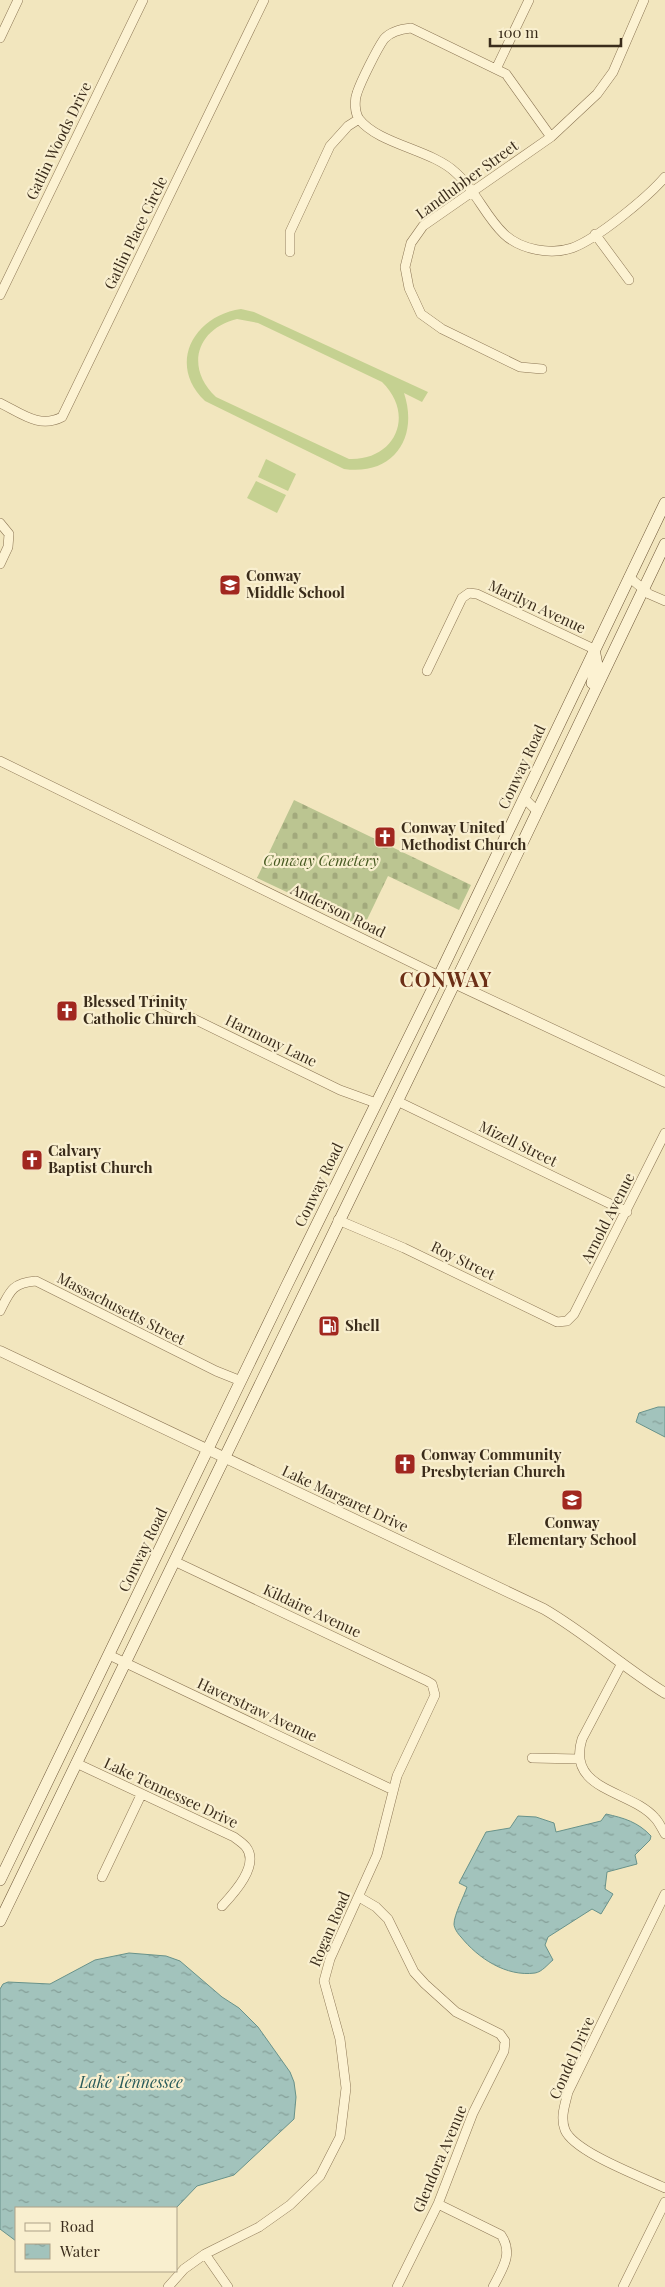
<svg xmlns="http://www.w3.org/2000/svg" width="665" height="2287" font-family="'Playfair Display',serif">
	<defs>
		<pattern id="cemetery-stones" width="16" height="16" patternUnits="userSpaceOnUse" patternTransform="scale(1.25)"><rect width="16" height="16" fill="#bbc591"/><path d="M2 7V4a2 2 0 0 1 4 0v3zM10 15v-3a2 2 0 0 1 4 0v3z" fill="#a2a97c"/></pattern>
		<pattern id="water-ripples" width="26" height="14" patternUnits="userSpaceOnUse" patternTransform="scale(1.25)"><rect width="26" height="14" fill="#a2c3bc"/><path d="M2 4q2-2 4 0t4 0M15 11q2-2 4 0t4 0" fill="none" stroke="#859f98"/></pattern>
	</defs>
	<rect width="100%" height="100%" fill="#f2e6be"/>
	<!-- grass -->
	<path fill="#c5d191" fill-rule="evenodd" d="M241 309 254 312 428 392 422 402 404 393C419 438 393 476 344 469L205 401C167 365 193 316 241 309ZM237 319 258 323 382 382C416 415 395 461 349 459L216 397C185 368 196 329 237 319Z
		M266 459 296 474 288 491 258 477Z
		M256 481 286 495 277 513 247 498Z"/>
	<!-- cemetery -->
	<path fill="url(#cemetery-stones)" d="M294 800 471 885 459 910 388 876 363 928 257 878Z"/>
	<!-- water -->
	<path fill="url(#water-ripples)" stroke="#68928a" d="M658 1407H665V1437L636 1422 639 1413Z
		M606 1814C624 1818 638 1822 651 1836L650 1840 635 1855 637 1864 607 1872 605 1889 613 1894 601 1914 592 1909 548 1937 545 1945 553 1960C548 1964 542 1972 535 1973 506 1977 478 1958 461 1937 458 1934 454 1928 454 1924 454 1915 464 1896 467 1887L459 1883 486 1832 510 1828 518 1816 536 1817 554 1823 556 1832 601 1821Z
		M129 1953 166 1956 180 1961 222 1997 239 2008 258 2027 290 2072 294 2082 296 2097 294 2119 234 2175 197 2186 176 2208H16V2241L0 2229V1989L3 1984 8 1982 50 1984 95 1960Z"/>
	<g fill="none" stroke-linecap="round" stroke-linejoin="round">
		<!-- minor casing -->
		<g stroke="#8c7655" stroke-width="10">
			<path id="minor" d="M0 38 18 0
				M496 69 529 0
				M551 137 506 74 411 28C401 29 391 31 384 39 377 49 361 81 357 93 354 101 355 113 359 119 378 144 432 150 455 172 475 189 485 216 504 234 521 250 551 255 572 248 597 239 648 197 665 177
				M595 234 629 280
				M290 252V232L330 146 348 126 359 119
				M0 295 143 0
				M542 369 520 367 442 329 421 314 409 288 405 267 411 243 423 226 551 137 597 94 613 72 644 0
				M0 403C21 413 39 429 62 417L264 0
				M0 523 9 534 8 547 0 564
				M629 577 649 594 665 601
				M427 671 462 598 469 593 477 594 594 649
				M0 761 439 976
				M524 798 537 811
				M155 1000 340 1090 376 1103
				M397 1101 627 1212
				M338 1220 404 1248 557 1322 567 1321 574 1314 665 1133
				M0 1311C10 1291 12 1283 36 1281L216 1371 241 1381
				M109 1655 393 1790
				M622 1663 582 1739C566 1791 631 1790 655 1818 659 1822 662 1829 665 1834
				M532 1758 579 1759
				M76 1763 234 1837C238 1840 243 1843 246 1847 260 1865 234 1893 222 1906
				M102 1877 141 1795
				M665 1894 568 2092C565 2105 560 2117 565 2130 574 2152 642 2177 665 2188
				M359 1897 376 1907 388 1919 414 1972 425 1984 456 2012 500 2034 505 2041 504 2051 473 2113 438 2204 397 2287
				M438 2204 501 2235C514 2254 502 2269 493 2287
				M205 2254 228 2287
				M168 2287 184 2269 205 2254 259 2227 290 2205 320 2176 340 2137 346 2088 340 2039 324 1981 330 1959 377 1855 397 1776 435 1695 432 1684 427 1681 174 1561
				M623 2287 665 2202"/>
		</g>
		<!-- tertiary casing -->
		<g stroke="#8c7655" stroke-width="11">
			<path id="tertiary" d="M439 976 665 1082
				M0 1351 544 1609C587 1634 623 1667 665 1693"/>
		</g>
		<!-- secondary casing -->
		<g stroke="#6e5738" stroke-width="12">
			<path id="secondary" d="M592 683 597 665 594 649
				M0 1880 287 1285 439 976 665 503
				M0 1921 507 875 665 544"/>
		</g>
		<!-- minor -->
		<use href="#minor" stroke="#fcf2d2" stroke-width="9"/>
		<!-- tertiary -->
		<use href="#tertiary" stroke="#fcf2d2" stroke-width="10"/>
		<!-- secondary -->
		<use href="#secondary" stroke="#fcf2d2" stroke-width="11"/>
	</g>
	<!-- icons -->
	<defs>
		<g id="school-square" transform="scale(1.125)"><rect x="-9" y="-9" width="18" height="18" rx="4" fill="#a1271f" stroke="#f9efcf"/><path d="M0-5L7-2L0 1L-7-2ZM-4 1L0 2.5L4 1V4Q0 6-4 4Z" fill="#fff"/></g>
		<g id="church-square" transform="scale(1.125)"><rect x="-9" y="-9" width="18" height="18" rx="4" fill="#a1271f" stroke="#f9efcf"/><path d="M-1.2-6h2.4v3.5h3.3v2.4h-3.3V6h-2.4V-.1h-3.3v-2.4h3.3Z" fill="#fff"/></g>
		<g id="fuel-square" transform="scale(1.125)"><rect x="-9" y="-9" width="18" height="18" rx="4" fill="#a1271f" stroke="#f9efcf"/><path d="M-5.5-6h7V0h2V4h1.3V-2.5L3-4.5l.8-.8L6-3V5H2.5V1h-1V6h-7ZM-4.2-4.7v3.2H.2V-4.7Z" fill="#fff"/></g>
	</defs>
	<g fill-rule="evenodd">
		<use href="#school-square" x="230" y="585"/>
		<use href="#church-square" x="385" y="837"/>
		<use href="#church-square" x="67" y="1011"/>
		<use href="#church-square" x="32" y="1160"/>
		<use href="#fuel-square" x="329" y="1326"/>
		<use href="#church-square" x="405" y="1464"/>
		<use href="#school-square" x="572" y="1500"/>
	</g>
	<g text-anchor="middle" stroke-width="4.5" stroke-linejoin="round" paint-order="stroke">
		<!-- street labels -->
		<g font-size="15" fill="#3a2c1b" stroke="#f9efcf">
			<text transform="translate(59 141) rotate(-64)" y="5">Gatlin Woods Drive</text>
			<text transform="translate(467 180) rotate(-36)" y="5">Landlubber Street</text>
			<text transform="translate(136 233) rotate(-64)" y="5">Gatlin Place Circle</text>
			<text transform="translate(537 607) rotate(25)" y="5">Marilyn Avenue</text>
			<text transform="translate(522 767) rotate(-65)" y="5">Conway Road</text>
			<text transform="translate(338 911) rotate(26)" y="5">Anderson Road</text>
			<text transform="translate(271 1041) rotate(26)" y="5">Harmony Lane</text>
			<text transform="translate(518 1144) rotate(26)" y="5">Mizell Street</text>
			<text transform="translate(319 1185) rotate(-64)" y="5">Conway Road</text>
			<text transform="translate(608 1218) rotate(-63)" y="5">Arnold Avenue</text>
			<text transform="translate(463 1261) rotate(26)" y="5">Roy Street</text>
			<text transform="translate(121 1309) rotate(27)" y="5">Massachusetts Street</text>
			<text transform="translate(345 1499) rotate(25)" y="5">Lake Margaret Drive</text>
			<text transform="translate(143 1550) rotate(-64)" y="5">Conway Road</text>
			<text transform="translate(312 1611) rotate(25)" y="5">Kildaire Avenue</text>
			<text transform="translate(257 1710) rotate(25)" y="5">Haverstraw Avenue</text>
			<text transform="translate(171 1793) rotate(25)" y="5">Lake Tennessee Drive</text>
			<text transform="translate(330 1929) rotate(-67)" y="5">Rogan Road</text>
			<text transform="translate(572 2058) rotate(-66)" y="5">Condel Drive</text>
			<text transform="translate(440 2159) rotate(-67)" y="5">Glendora Avenue</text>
		</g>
		<!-- poi labels -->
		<g font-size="15" font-weight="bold" fill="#3a2c1b" stroke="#f9efcf" text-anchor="start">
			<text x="246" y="581">Conway<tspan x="246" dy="17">Middle School</tspan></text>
			<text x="401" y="833">Conway United<tspan x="401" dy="17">Methodist Church</tspan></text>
			<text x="83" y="1007">Blessed Trinity<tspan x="83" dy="17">Catholic Church</tspan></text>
			<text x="48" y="1156">Calvary<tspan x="48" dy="17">Baptist Church</tspan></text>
			<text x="345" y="1331">Shell</text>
			<text x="421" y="1460">Conway Community<tspan x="421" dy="17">Presbyterian Church</tspan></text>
			<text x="572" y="1528" text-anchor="middle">Conway<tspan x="572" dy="17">Elementary School</tspan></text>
		</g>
		<!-- park labels -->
		<g font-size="15" font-style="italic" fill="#465920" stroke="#f9efcf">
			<text x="321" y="866">Conway Cemetery</text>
		</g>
		<!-- water labels -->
		<g font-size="16" font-style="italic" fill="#295b5b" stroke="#f9efcf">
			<text x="131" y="2088">Lake Tennessee</text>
		</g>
		<!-- district labels -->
		<g font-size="20" font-weight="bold" letter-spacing="1" fill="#6b2e16" stroke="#f9efcf">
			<text x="446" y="987">CONWAY</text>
		</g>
	</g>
	<!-- legend -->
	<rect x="15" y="2207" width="162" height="65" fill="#f9efcf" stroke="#ada187"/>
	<rect x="25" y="2223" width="25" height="8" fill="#fcf2d2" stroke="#ada187"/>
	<text x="60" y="2232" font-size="15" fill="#3a2c1b">Road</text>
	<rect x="25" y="2244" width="25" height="15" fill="url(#water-ripples)" stroke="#ada187"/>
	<text x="60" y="2257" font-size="15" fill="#3a2c1b">Water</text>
	<!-- scale -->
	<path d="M490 38v8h131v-8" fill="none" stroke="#3a2c1b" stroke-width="2.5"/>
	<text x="498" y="38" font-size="15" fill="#3a2c1b" stroke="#f9efcf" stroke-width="4" paint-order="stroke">100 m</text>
</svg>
